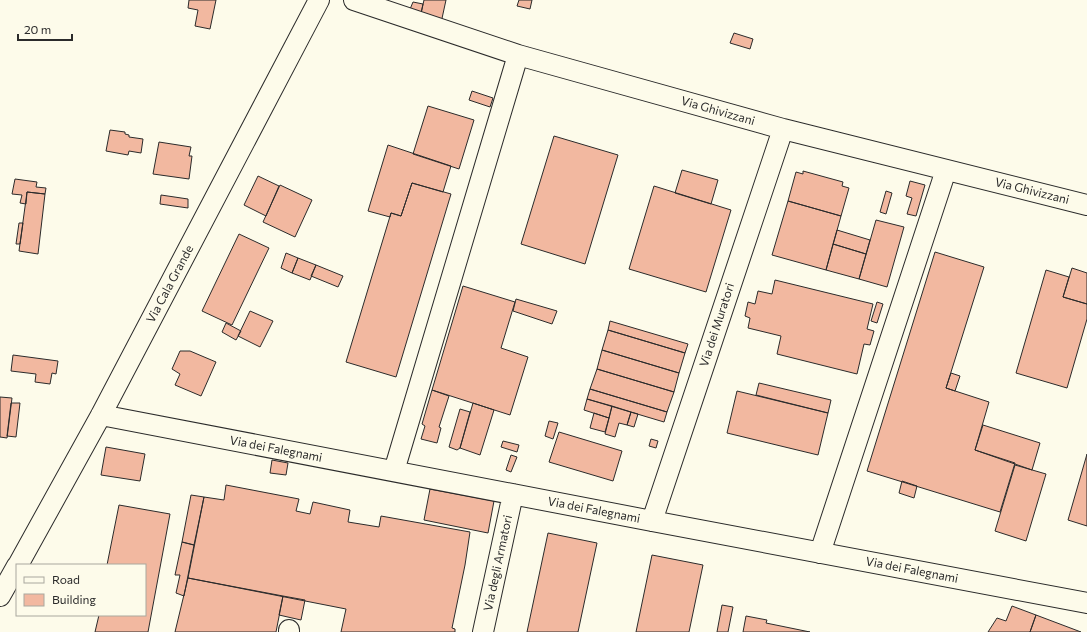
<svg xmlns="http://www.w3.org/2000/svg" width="1087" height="632" font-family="Commissioner,sans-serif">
	<rect width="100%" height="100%" fill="#fdfbea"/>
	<!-- building -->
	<path fill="#f2b8a0" stroke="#2b2b2b" d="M189 0H216L210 29 195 26 198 10 188 8Z
		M424 0H446L441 23 420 18Z
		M519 0H532L530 9 517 6Z
		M413 2 423 4 420 18 408 14Z
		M734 33 753 39 750 49 730 43Z
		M472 91 493 98 490 107 469 100Z
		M428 106 474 120 459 169 413 154Z
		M110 130 125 132V134L129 135V137L143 139 141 153 129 151 128 155 106 151Z
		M554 136 618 155 585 264 521 244Z
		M159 142 191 147 189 156H192L189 179 153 174Z
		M388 145 451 166 443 192 412 183 401 216 391 213 390 217 368 211Z
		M682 170 718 180 711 204 675 193Z
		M803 171 843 182 842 186 849 188 841 216 788 201 796 172 803 174Z
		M258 176 279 186 266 216 244 205Z
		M15 179 37 182 36 187 46 188 45 194 27 192 26 204 20 203 22 195 12 194Z
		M910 181 925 185 916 216 907 214 912 198 906 196Z
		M412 183 451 194 396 377 346 362 391 213 401 216Z
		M280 185 312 200 295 237 263 222Z
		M654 186 731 210 706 292 629 269Z
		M886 191 892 193 886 214 880 212Z
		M27 192 45 194 38 254 19 251Z
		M161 195 188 199V208L160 204Z
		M788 201 841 216 826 270 772 255Z
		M876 220 904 227 887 287 859 279Z
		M19 223H23L20 244H16Z
		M837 230 870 240 866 254 833 244Z
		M239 234 269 248 232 325 202 311Z
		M833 244 866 254 859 279 826 270Z
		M935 252 984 267 946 388 989 402 975 450 1015 463 1000 512 867 471Z
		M286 253 298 258 292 273 281 268Z
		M298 258 316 265 310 280 292 273Z
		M316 265 343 276 338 287 311 276Z
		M1072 268 1087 273V304L1063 297Z
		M1046 270 1069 277 1063 297 1087 304V319L1067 388 1016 373Z
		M775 280 873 304 867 329 874 331 870 345 864 344 857 374 777 354 781 336 748 328 750 318 745 316 748 302 755 304 758 291 772 294Z
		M463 286 515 302 501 348 528 357 510 415 432 390Z
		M516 299 557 311 552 324 513 311Z
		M877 302 883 304 877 323 871 321Z
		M250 311 273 321 260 347 238 336Z
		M610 321 688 344 685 353 608 330Z
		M226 323 241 331 236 340 222 332Z
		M608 330 685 353 679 373 602 350Z
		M602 350 679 373 674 392 597 369Z
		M180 351H190L216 362 201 396 175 385 180 374 172 369Z
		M13 355 58 361 56 374 52 373 50 384 35 382 36 374 11 371Z
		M597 369 674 392 667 412 590 389Z
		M951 373 960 376 955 391 946 388Z
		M759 383 831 400 828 413 756 395Z
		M590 389 667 412 664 422 587 399Z
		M432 390 449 396 439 427 441 428 437 443 421 439 425 426 422 424Z
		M737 391 828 413 818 455 727 433Z
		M0 397 12 398 7 438 0 437Z
		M587 399 612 406 609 418 584 410Z
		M11 403H20L16 437 7 436Z
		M473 403 494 410 480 455 460 448Z
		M612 406 631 412 627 425 619 423 615 437 605 434Z
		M460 409 470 412 460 448 457 450 449 447Z
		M631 412 638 414 634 427 627 425Z
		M594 413 609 418 605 432 590 428Z
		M549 421 558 423 553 439 545 436Z
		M983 425 1040 443 1032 470 975 450Z
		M559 432 622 451 613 481 549 462Z
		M651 439 658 441 656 448 649 446Z
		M503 441 519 445 517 452 501 447Z
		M106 447 145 454 140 481 101 475Z
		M1087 454V526L1068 520Z
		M511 455 517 457 511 472 506 470Z
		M272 460 288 463 286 475 270 473Z
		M1015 465 1046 474 1026 541 995 531Z
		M902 481 917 486 914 498 899 493Z
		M226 485 299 499 296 511 310 514 313 502 350 510 348 522 379 527 381 516 470 532 465 565 452 628 455 629V632H341L346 609 188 578 204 497 224 500Z
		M430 489 494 501 488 533 424 520Z
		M191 495 204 497 194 545 182 542Z
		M119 505 170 514 148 632H95L99 615H145V565H107Z
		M548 533 597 543 578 632H527Z
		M182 542 194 545 184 596 176 593 180 575H175Z
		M652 555 703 565 689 632H636Z
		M188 578 283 596 276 632H175Z
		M283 596 305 600 301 620 279 615Z
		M722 605 733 607 728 632H717Z
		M1012 606 1036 615 1030 632H988L997 618 1006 621Z
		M1036 615 1081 632H1030Z
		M746 616 767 620 766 623 810 632H743Z"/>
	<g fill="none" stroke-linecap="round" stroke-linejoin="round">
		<!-- minor casing -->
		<g stroke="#2b2b2b" stroke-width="22">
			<path id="minor" d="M354 0 518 55 783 129 1087 205
				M101 415 652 521 1087 603
				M394 471 518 55
				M652 521 783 129
				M820 553 946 170
				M18 565 101 415 319 0
				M0 596 17 566
				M289 632V630
				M483 632 513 494"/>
		</g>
		<!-- minor -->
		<use href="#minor" stroke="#fdfbea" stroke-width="20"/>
	</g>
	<g text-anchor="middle" stroke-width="3" stroke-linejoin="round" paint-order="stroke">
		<!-- street labels -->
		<g font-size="12" fill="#2b2b2b" stroke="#fdfbea">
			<text transform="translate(718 111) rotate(16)" y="4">Via Ghivizzani</text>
			<text transform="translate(1032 191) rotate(14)" y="4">Via Ghivizzani</text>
			<text transform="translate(170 284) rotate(-62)" y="4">Via Cala Grande</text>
			<text transform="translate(717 325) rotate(-72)" y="4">Via dei Muratori</text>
			<text transform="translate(276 449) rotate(11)" y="4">Via dei Falegnami</text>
			<text transform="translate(594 510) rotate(11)" y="4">Via dei Falegnami</text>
			<text transform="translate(498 563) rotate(-78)" y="4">Via degli Armatori</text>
			<text transform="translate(912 570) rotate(11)" y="4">Via dei Falegnami</text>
		</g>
	</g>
	<!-- legend -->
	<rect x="16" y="564" width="130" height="52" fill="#fdfbea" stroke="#a9a89e"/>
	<rect x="24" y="577" width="20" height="6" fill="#fdfbea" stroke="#a9a89e"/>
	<text x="52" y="584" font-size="12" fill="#2b2b2b">Road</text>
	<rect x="24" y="594" width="20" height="12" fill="#f2b8a0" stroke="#a9a89e"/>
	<text x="52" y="604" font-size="12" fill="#2b2b2b">Building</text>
	<!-- scale -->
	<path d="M18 34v6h54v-6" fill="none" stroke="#2b2b2b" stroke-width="2"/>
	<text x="24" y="34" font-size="12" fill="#2b2b2b" stroke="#fdfbea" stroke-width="3" paint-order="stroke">20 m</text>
</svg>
